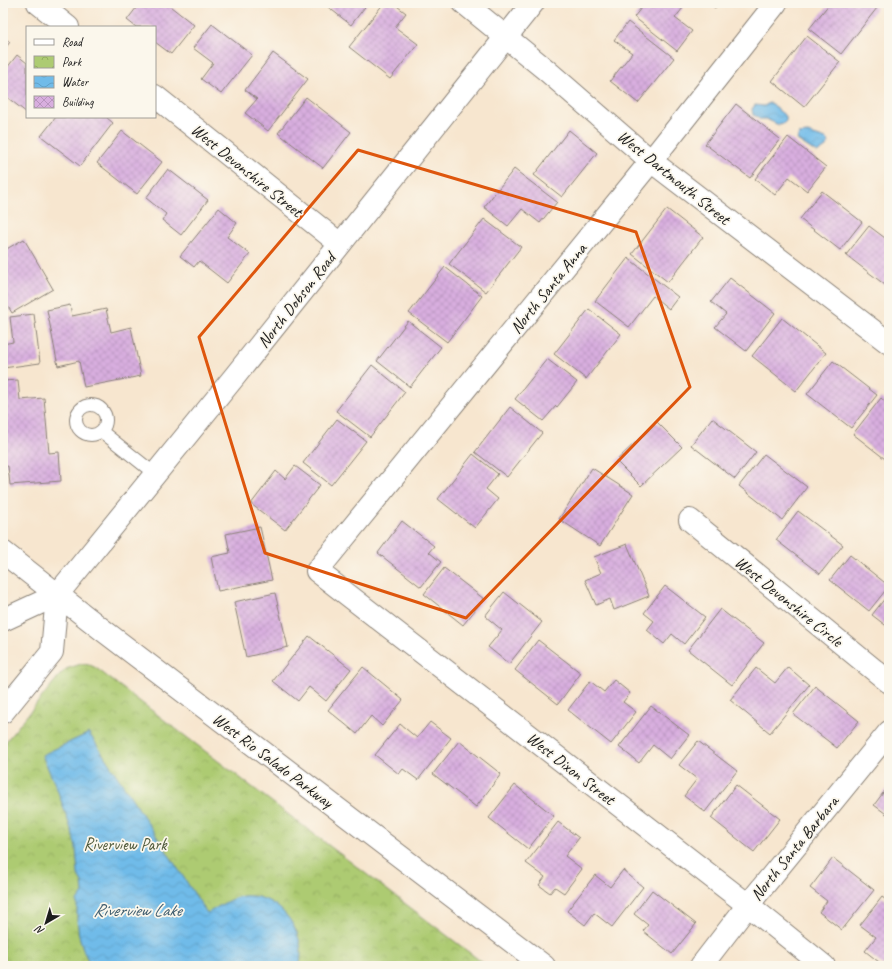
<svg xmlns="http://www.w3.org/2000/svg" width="892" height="969" font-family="Caveat,sans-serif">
	<defs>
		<pattern id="park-crowns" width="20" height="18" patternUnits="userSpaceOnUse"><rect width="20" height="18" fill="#adcb72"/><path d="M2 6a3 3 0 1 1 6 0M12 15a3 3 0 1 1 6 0" fill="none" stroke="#94ae62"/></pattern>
		<pattern id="water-waves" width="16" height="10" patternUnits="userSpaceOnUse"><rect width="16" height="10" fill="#70bbe9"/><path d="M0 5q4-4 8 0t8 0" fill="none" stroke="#60a0c7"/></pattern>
		<pattern id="building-cross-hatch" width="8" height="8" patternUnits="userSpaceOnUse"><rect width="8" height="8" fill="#d8aedf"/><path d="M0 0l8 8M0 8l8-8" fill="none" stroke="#b995bf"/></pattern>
	</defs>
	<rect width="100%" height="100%" fill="#fbf7ec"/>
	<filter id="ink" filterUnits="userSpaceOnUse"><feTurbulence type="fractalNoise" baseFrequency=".025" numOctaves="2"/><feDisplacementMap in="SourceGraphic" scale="8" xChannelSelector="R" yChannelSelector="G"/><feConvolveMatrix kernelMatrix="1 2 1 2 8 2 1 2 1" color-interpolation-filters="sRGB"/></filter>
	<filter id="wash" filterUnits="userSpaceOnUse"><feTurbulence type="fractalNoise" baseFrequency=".012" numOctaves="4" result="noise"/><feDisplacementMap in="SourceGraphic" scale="16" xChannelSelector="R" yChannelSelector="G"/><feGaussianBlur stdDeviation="0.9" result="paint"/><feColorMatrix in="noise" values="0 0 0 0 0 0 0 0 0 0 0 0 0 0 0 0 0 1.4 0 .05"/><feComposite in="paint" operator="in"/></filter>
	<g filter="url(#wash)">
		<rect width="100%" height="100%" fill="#f7e6cf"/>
		<!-- park -->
		<path fill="url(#park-crowns)" stroke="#647447" d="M81 664 90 665 96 668 487 966H3V745L59 676 66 669Z"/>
		<!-- water -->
		<path fill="url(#water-waves)" stroke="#466c82" d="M769 103 773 104 778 110 786 116V121L783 124 779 125 766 119H759L756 116 753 115 752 109 755 105 764 106Z
			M808 133 826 139 829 143 826 147 817 153 797 140 799 134Z
			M89 733 207 913C219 907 229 898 243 896 275 893 301 924 301 954 301 958 300 962 299 966H91L84 952 79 936 77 920V901L83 893 82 882 78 875 76 848 72 832 57 789 42 755Z"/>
		<g id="blocks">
			<!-- building -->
			<path fill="url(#building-cross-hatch)" d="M140 3H166L194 25 171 54 155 42V27H136L127 20Z
				M323 3H368L351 25Z
				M384 3H393L406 13 395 27 418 44 390 79 349 47Z
				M645 3H687L675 18 692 31 677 51 634 17Z
				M708 3H719L715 8Z
				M830 3H870L877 8 841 54 809 29Z
				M628 22 674 58 638 103 610 81 632 53 614 40Z
				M212 24 252 55 221 94 201 79 213 63 193 48Z
				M807 36 840 62 804 107 772 81Z
				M3 37 10 42 3 51Z
				M273 53 308 79 268 131 245 113 257 99 245 90Z
				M17 55 27 63V113L3 94V73Z
				M306 97 351 132 323 168 278 133Z
				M736 104 780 139 750 178 705 144Z
				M56 117H106L113 123 80 166 41 136Z
				M569 130 597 153 562 197 534 175Z
				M122 131 162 162 137 194 97 163Z
				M788 137 826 167 807 191 789 177 775 195 755 179Z
				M168 169 208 200 181 235 162 220 166 214 146 198Z
				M514 169 557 202 540 223 522 209 508 226 484 207Z
				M822 191 862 222 840 250 800 219Z
				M219 208 237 223 227 237 250 254 227 283 199 261 194 267 180 256Z
				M667 209 703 237 668 282 632 254Z
				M484 219 521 247 486 292 449 264Z
				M869 226 889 241V288L846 255Z
				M24 239 53 289 12 313 3 298V251Z
				M628 258 678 297 669 309 653 296 629 327 595 301Z
				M445 267 482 296 447 342 409 313Z
				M730 278 775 313 746 351 715 327 726 314 711 302Z
				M70 305 72 316 106 309 111 332 131 327 141 376 84 387 79 361 58 366 47 310Z
				M589 309 621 334 586 379 554 354Z
				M34 314 40 363 3 368V344L13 342 10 317Z
				M782 318 826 353 796 391 752 356Z
				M408 321 441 347 410 387 377 361Z
				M547 359 577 382 557 407 556 406 543 421 515 399Z
				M833 361 877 395 851 428 807 394Z
				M372 365 405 392 370 437 336 411Z
				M18 380 20 400 44 398 49 453 59 452 61 481 10 485 8 466 3 467V381Z
				M881 398 889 405V462L853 434Z
				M510 407 542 433 507 477 475 452Z
				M712 418 756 452 735 479 691 445Z
				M337 419 366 441 331 485 303 463Z
				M657 422 682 447 641 486 616 461Z
				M473 454 498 474 486 489 498 499 475 528 438 499Z
				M764 454 807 487 782 520 739 486Z
				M295 466 320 485 285 530 251 504 276 471 285 479Z
				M592 468 633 494 600 546 559 519Z
				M798 511 843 545 820 574 776 540Z
				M402 521 434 546 429 552 441 562 421 587 378 553Z
				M260 527 272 580 218 591 211 557 230 553 226 534Z
				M627 544 649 596 614 610 610 599 596 605 585 580 601 573 594 557Z
				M850 555 889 586 869 611 830 580Z
				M444 568 484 599 463 625 424 594Z
				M665 586 705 617 684 644 672 634 664 644 647 630 654 621 644 613Z
				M504 592 542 622 509 664 488 647 502 630 485 616Z
				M275 593 288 647 246 657 234 602Z
				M889 593V628L872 615Z
				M720 609 764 643 732 685 688 650Z
				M309 636 351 669 326 701 309 687 298 701 273 681Z
				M538 640 581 673 558 704 515 670Z
				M363 667 403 700 382 726 371 716 357 734 328 710Z
				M788 667 809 685 770 733 730 700 756 668 775 683Z
				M614 680 630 693 623 702 636 712 611 744 568 710 590 681 604 692Z
				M815 686 859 721 837 748 793 714Z
				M651 706 689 735 670 759 653 745 639 763 619 747Z
				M430 722 451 738 418 780 403 769 399 774 375 755 400 724 417 738Z
				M459 741 501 774 476 807 433 774Z
				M698 741 737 771 705 812 684 796 697 779 679 765Z
				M515 785 554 816 528 849 489 818Z
				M736 785 780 819 754 852 711 818Z
				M889 785V816L874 805Z
				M558 822 579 838 565 856 582 869 564 893 555 887 550 893 539 885 545 877 526 863Z
				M833 858 874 890 842 930 819 912 827 901 810 888Z
				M623 870 643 887 612 927 594 913 585 925 567 911 595 875 610 887Z
				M652 890 696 924 672 954 643 931 648 925 634 914Z
				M882 897 889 902V966H884L865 951 876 937 860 925Z"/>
		</g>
	</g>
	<g filter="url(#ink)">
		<use href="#blocks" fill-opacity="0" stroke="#8a8176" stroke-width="1"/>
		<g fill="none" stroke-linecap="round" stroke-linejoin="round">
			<!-- service casing -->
			<g stroke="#8a8176" stroke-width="14">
				<path id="service" d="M76 420a15 15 0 1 1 30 0a15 15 0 1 1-30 0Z
					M101 431 155 474"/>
			</g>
			<!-- minor casing -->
			<g stroke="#8a8176" stroke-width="24">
				<path id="minor" d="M38 3 68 27
					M464 3 545 69 651 161 889 343
					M776 3 651 161 317 571 748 905 824 966
					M155 96 340 244
					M690 520 889 682
					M701 966 748 905 889 732"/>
			</g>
			<!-- secondary casing -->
			<g stroke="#8a8176" stroke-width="24">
				<path id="secondary" d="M3 552 104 631 544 966
					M3 620 57 595 235 376 533 3
					M3 712 52 652 57 595"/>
			</g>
			<!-- service -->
			<use href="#service" stroke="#fff" stroke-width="12"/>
			<!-- minor -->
			<use href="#minor" stroke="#fff" stroke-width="22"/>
			<!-- secondary -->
			<use href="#secondary" stroke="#fff" stroke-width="22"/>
		</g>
	</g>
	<!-- marked area -->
	<path fill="none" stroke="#de560d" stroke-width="3" stroke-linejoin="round" d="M358 150 636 232 690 387 466 618 265 553 199 337Z"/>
	<g text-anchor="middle" stroke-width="3.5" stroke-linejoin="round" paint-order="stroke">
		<!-- street labels -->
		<g font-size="17" fill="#1c1c1c" stroke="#fbf7ec">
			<text transform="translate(247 170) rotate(39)" y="6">West Devonshire Street</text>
			<text transform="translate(674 177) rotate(39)" y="6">West Dartmouth Street</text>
			<text transform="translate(548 288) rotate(-51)" y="6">North Santa Anna</text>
			<text transform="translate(296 300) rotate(-52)" y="6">North Dobson Road</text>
			<text transform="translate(789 601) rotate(39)" y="6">West Devonshire Circle</text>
			<text transform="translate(273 760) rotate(37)" y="6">West Rio Salado Parkway</text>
			<text transform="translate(571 768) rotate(38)" y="6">West Dixon Street</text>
			<text transform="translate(794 848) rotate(-51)" y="6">North Santa Barbara</text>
		</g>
		<!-- park labels -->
		<g font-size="17" fill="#4f593a" stroke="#fbf7ec">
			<text x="125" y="850">Riverview Park</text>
		</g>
		<!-- water labels -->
		<g font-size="18" font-style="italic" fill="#3e5c6e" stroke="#fbf7ec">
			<text x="137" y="916">Riverview Lake</text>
		</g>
	</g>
	<!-- margin -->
	<rect width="892" height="969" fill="none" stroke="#fbf7ec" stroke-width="16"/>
	<!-- legend -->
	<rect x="26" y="26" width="130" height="92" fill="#fbf7ec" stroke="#a29f99"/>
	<rect x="34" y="39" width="20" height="6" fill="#ffffff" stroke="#a29f99"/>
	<text x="62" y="46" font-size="12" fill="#1c1c1c">Road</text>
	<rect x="34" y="56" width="20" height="12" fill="url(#park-crowns)" stroke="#a29f99"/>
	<text x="62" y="66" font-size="12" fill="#1c1c1c">Park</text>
	<rect x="34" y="76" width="20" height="12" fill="url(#water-waves)" stroke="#a29f99"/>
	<text x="62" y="86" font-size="12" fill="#1c1c1c">Water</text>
	<rect x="34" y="96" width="20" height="12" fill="url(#building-cross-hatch)" stroke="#a29f99"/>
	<text x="62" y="106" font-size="12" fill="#1c1c1c">Building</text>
	<!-- north arrow -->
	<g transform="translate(46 923) rotate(218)" stroke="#fbf7ec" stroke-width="3" paint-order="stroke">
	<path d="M0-3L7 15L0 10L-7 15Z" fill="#1c1c1c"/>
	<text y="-6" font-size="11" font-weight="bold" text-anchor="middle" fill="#1c1c1c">N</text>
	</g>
</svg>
